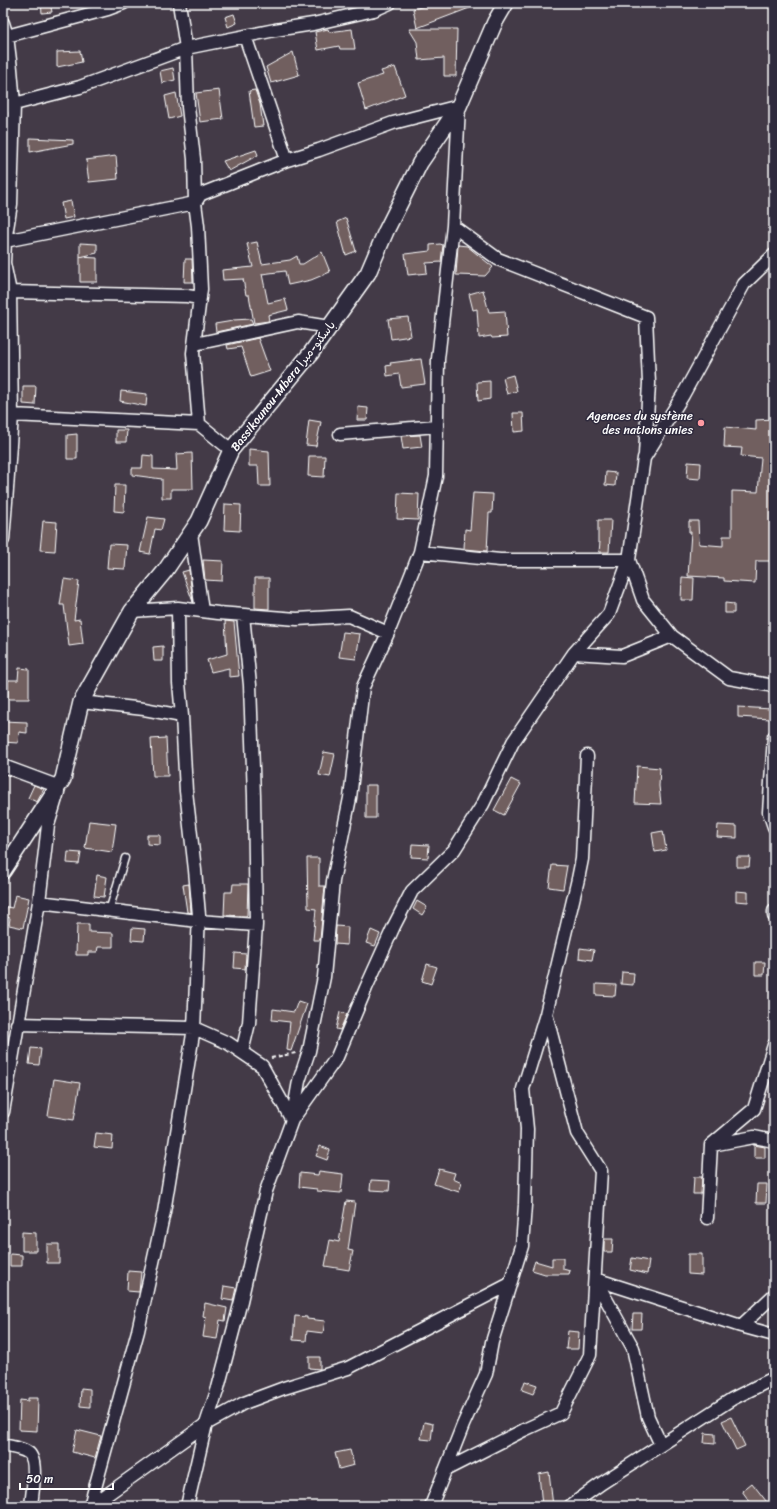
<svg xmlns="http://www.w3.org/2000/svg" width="777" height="1509" font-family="Sriracha,'Playpen Sans Arabic',sans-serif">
	<rect width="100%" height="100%" fill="#433a47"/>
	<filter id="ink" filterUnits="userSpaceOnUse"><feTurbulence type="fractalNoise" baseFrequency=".025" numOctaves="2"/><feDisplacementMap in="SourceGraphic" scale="8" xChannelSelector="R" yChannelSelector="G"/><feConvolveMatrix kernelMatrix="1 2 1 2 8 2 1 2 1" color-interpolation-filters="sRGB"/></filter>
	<g filter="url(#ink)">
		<!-- building -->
		<path fill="#715e5e" stroke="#fff" d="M41 3H50L52 12 42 13Z
			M429 3H480V4L417 28 413 9 429 5Z
			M234 14 237 23 228 27 225 17Z
			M328 29 329 32 352 29 355 49H340L339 46 318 50 315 32Z
			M409 29H457L456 76H444V58L419 60 417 42Z
			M80 51 82 62 57 67V52Z
			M293 52 299 75 271 83 266 67Z
			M395 67 405 95 366 110 358 83 383 75 381 71Z
			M173 68 175 80 162 83 160 71Z
			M219 90 223 119 200 122 196 93Z
			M255 90 260 104 263 126 254 127 249 91Z
			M176 93 180 116 169 119 165 96Z
			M30 138 73 140V144L30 152Z
			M256 150 258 155 229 171 223 161Z
			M116 156 118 179 89 182 86 160Z
			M71 201 74 217 64 219 61 203Z
			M346 218 356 251 346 255 337 222Z
			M257 242 262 264 290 260 297 256 299 264H303L322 252 330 272 311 280 288 285 285 271 262 274 268 303 285 299 288 310 268 315 269 321 254 323 249 295H246L243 279 223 280 222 270 253 267 247 244Z
			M80 243 97 244V253L80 257Z
			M440 244 443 245 441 262 426 263 427 273 408 275 405 254 430 251V245Z
			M458 245 467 246 493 267 485 276 456 275Z
			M80 257 97 258V282H80Z
			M185 259H192L193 282H184Z
			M483 290 489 312 505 311 507 337 492 338 491 336 479 338 477 309 473 310 469 294Z
			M408 317 411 336 391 339 388 319Z
			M251 319 253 324 216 332 215 324 233 321V320Z
			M258 338 270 371 251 377 241 347 228 349 227 345Z
			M421 359 425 384 401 387 399 374 387 376 386 366 391 365 390 363Z
			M513 375 517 391 507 394 503 378Z
			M490 381V399L478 401 477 382Z
			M23 386H36L35 405 23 404Z
			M121 391 147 394 146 406 120 401Z
			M358 407 368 408 367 420H357Z
			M513 413H523L524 431 514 432Z
			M774 419 773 561H756L755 583 724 581V578L688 576 691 532H689V521H698L699 544 723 546V536H732V491L758 492 761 458 741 456 742 448 724 447 725 427 756 430V420Z
			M309 420 321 422 316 446 306 445Z
			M116 430H127L126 442H116Z
			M77 434V459H67V435Z
			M420 435 422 447 403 449 401 436Z
			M249 449 269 451 270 486H259L258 466H249Z
			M192 453 193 489H171V498H162V479L132 475V468H142L143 455 153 456V469L177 470 176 454Z
			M309 456H325L324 477 308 476Z
			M688 462 701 463 700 479 687 478Z
			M606 472 616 473 615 486 605 485Z
			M115 485H125L124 512 114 511Z
			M398 493 419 494 418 520 397 519Z
			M473 493 493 494 492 513H489L487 551 464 549 465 529 470 530Z
			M225 504 241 505 240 531 224 530Z
			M148 517 164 519 161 530 155 529 150 554 140 552Z
			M598 520H611L609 552H599L600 542H598Z
			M43 521 57 522 55 551 40 550Z
			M109 544 127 545 125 569 107 568Z
			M203 560 223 561 222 581 205 580Z
			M189 570 193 602 182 572Z
			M682 577 694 578 693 600H681Z
			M255 578H269V609L255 608Z
			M64 579 79 581 74 620 80 619 83 644 69 646 64 605H60Z
			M725 603 734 604V613H725Z
			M225 621 234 622 239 676 229 677V668L211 672 207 660 227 654Z
			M343 632 360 634 356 659 339 657Z
			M163 646V661H154L153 647Z
			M19 668 29 669V699H8V680H18Z
			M738 707 771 709V719L738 717Z
			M3 721 27 722V733L19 732 18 743 3 742Z
			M166 738 168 776H153L151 739Z
			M324 752 335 754 330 777 319 775Z
			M637 766 660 768 659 786 661 804 635 803Z
			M511 779 521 784 504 815 494 810Z
			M34 785 44 789 37 802 28 798Z
			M366 785H376V818H366Z
			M89 821 116 824 112 852 85 848Z
			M718 825 737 826V838L717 837Z
			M663 831 666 850 655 852 652 833Z
			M147 835H160V845L147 844Z
			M412 844 429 845 428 858 411 857Z
			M68 852 81 853 79 864 67 863Z
			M737 857H750L749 867H737Z
			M307 858H319V886H325L320 940H313L316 909 308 908Z
			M552 865 567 866 563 889 549 887Z
			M97 875 107 877 104 897 94 896Z
			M189 884 191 913 187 912 183 885Z
			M233 884H248L247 916 224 915 225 892H232Z
			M736 891 748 892V902L736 901Z
			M15 895 29 898 23 928 9 925 10 918 3 916V906L12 908Z
			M417 901 427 907 422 915 413 909Z
			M77 924H89V932L113 933V947H98L97 952H88V955H76Z
			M336 926 348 927 347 945 335 944Z
			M132 928 145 929 144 941 131 940Z
			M371 930 380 934 375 946 366 943Z
			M580 948 594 950 592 960 579 958Z
			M235 953 246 954 245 969 234 968Z
			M755 962H765L764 975H755Z
			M427 964 437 967 431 984 422 981Z
			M622 972 634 973 633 985 621 984Z
			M596 984 616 985 615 996 596 995Z
			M298 1001 307 1004 291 1051 287 1050 290 1022 272 1020 273 1009 294 1012Z
			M340 1012 347 1014 340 1030 336 1029Z
			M31 1048 41 1049 39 1065 29 1064Z
			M54 1079 80 1083 74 1120 48 1116Z
			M96 1133 113 1135 112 1149 94 1147Z
			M754 1145 765 1147V1158H754Z
			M320 1146 330 1150 327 1160 316 1156Z
			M439 1169 455 1173 453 1179 462 1183 459 1192 434 1184Z
			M319 1171 343 1174 341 1193 317 1191V1189L299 1187 300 1173 318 1175Z
			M694 1177H702L701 1194H693Z
			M371 1180 390 1181 389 1191 370 1190Z
			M757 1184H767L766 1203H756Z
			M346 1201 355 1202 348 1250 353 1251 349 1270 325 1266 330 1240 339 1242Z
			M22 1232 36 1233V1251H22Z
			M604 1239H613L612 1252H604Z
			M47 1244H59V1263H47Z
			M10 1254 22 1255V1266H10Z
			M688 1254H702V1275L688 1274Z
			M552 1258H563V1269L570 1271 569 1274H545L532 1270 535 1261 552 1266Z
			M632 1258 649 1261 647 1274 630 1270Z
			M128 1271 141 1272 139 1292 127 1291Z
			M224 1286 236 1288 233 1301 222 1299Z
			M205 1303 227 1308 225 1321 220 1320 217 1339 203 1337 206 1317 203 1316Z
			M633 1314H642L641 1329H632Z
			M295 1316 307 1317V1319L325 1321 323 1333 307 1331 306 1341 293 1340Z
			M568 1331 579 1332 578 1349H566Z
			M309 1357H320V1369L309 1368Z
			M525 1381 537 1385 533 1394 522 1390Z
			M81 1388 90 1389V1407L80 1406Z
			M28 1398H38L37 1431 19 1430 20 1400 28 1401Z
			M731 1417 745 1446 736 1450 722 1421Z
			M424 1422 433 1424 431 1440 421 1439Z
			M77 1430 101 1436 95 1458 72 1452Z
			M705 1433 715 1434V1444L704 1443Z
			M350 1450 354 1465 339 1469 335 1453Z
			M549 1472 553 1506H542L539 1474Z
			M752 1483 770 1506H753L742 1491Z"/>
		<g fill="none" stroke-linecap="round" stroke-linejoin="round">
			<!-- service casing -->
			<g stroke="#fff" stroke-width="9">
				<path id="service" d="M109 911 125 858"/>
			</g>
			<!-- minor casing -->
			<g stroke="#fff" stroke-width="15">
				<path id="minor" d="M179 3 186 48 188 107 194 159 195 203 198 226 201 289 193 353 199 424 231 450
					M3 23 7 36 11 69 14 104 11 204 5 241 4 263 10 292 12 415H3
					M7 36 108 9 124 3
					M245 36 287 160
					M3 107 80 87 186 48 275 30 313 24 374 10 390 3
					M453 226 498 259 646 317 649 383 645 455
					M5 241 195 203 200 195 204 193 287 160 319 150 393 123 459 106 453 226 438 359 436 476 420 552 388 633 363 687 350 798 333 881 324 977 309 1051 299 1081 292 1120
					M10 292 187 296 200 298
					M195 344 298 322 329 327
					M340 434 437 426
					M3 489H7L12 415 199 424
					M191 533 202 611
					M3 540 7 489
					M420 552 500 560H629
					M629 560 643 600 672 636 729 678 774 686
					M132 611 178 608 218 613 297 619 349 616 388 633
					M574 653 622 656 672 636
					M81 702 144 709 182 716
					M774 737 769 812 774 827
					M3 766 57 786
					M39 902 198 921 256 925
					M774 911V916
					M17 1024 194 1028 228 1043 262 1066 292 1120
					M242 1052 249 1023 256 925 254 796 250 685 243 615
					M3 1112 39 902 48 825 58 792
					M712 1145 754 1137 774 1141
					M707 1218 711 1145 754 1109 774 1045
					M595 1279 741 1326 774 1335
					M595 1279 633 1348 648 1417 661 1445
					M741 1326 774 1295
					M3 1445C10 1447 21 1448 27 1452 39 1458 32 1494 31 1506
					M445 1470 524 1430 561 1413 590 1355 601 1171 577 1133 546 1014
					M90 1506 138 1331 164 1212 194 1028 199 915 195 870 186 791 182 716 179 683 178 608
					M91 1506 206 1424 244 1403 284 1388 348 1368 510 1284
					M187 1506 206 1424 218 1388 241 1301 266 1191 292 1120 337 1057 366 988 394 926 412 891 454 850 483 804 513 742 574 653 609 614 629 560 644 458 683 395 744 284 774 255
					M431 1506 463 1425 486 1374 492 1342 522 1246 525 1205 527 1129 523 1089 546 1014 578 879 582 859 587 756
					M570 1506 602 1483 732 1399 774 1378"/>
			</g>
			<!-- tertiary casing -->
			<g stroke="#fff" stroke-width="18">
				<path id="tertiary" d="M3 871 63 779 81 702 132 611 165 571 199 521 231 450 311 353 368 273 386 231 420 163 459 106 495 22 506 3"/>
			</g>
			<!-- path -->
			<path stroke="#fff" stroke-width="2" stroke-dasharray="4 3" stroke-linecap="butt" d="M271 1058 296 1053"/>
			<!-- service -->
			<use href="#service" stroke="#2f2a3d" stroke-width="6"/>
			<!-- minor -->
			<use href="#minor" stroke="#2f2a3d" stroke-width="12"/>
			<!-- tertiary -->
			<use href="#tertiary" stroke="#2f2a3d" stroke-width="15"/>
		</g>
	</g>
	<!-- markers -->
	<circle fill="#ff9aa2" stroke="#2f2a3d" stroke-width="1.5" cx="701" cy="423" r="4"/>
	<g text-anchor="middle" stroke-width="3" stroke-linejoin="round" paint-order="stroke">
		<!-- street labels -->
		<g font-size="12" fill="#fff" stroke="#2f2a3d">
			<text transform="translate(283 386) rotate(-52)" y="4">Bassikounou-Mbera باسكنو-مبرا</text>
		</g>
		<!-- poi labels -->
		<g font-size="12" fill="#fff" stroke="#2f2a3d" text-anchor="end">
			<text x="693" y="420">Agences du système<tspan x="693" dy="14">des nations unies</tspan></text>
		</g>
	</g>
	<!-- margin -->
	<rect width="777" height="1509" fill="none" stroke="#2f2a3d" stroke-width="16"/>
	<rect x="8" y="8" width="761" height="1493" fill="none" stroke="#fff" stroke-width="1.5" filter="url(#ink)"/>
	<!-- scale -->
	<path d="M20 1483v6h93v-6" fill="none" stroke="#ffffff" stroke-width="2"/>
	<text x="26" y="1483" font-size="12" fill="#ffffff" stroke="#2f2a3d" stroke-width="3" paint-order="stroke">50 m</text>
</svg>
